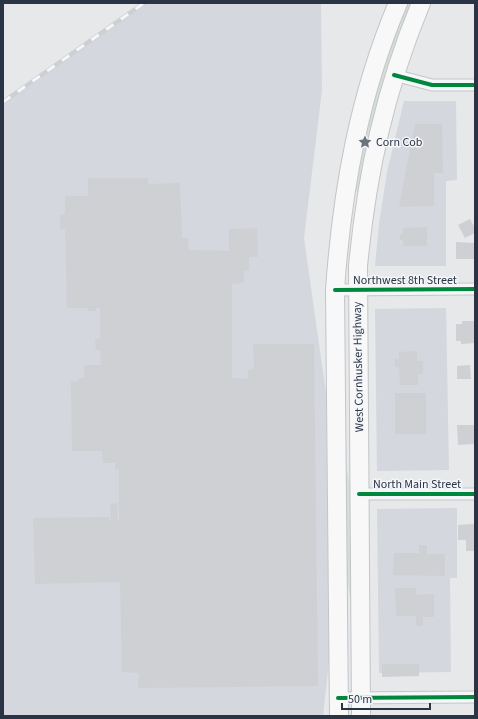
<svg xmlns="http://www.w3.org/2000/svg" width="478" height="719" font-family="'Source Sans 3',sans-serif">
	<rect width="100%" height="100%" fill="#e6e8ea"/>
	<!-- built -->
	<path fill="#d4d7dd" d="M144 3H321L322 90 304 238 326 393 330 653 323 716H3V102Z
		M404 101H456L457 180 446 181V266H375L379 224 387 172Z
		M446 308 449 470 377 471 375 309Z
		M457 508V578H450L451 672 379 673 377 509Z"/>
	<!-- green -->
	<path fill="#d6ded6" d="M405 3H414L359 192 355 191 368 107Z
		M344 470H347L352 498 354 597H350L345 562Z"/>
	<!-- building -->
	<path fill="#ced0d3" d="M415 124H442L443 173H434V206L399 207Z
		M88 178H148V184L180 183 182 238H188L189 250 229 251V229L257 228 258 257H249V270L244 271V283L232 284V378L248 379V370L254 369 253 344H314L318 686 138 688 139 673 122 672 120 582 35 584 33 518 109 517V520H111L110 504 117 503 118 520 119 521V469H115V463H103L102 451H72L71 382 78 381 79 379 84 377V365H101L100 350H96L95 339H100V308H96V311H88V308H67L65 229H60V215L65 214V196H88Z
		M470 219 475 228V233L465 238 458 225Z
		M427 227V246H403V240H400V234H403V228Z
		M456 242 475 243V259H456Z
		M462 321H475V343L461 344V341H456V324H462Z
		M417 351V361H423V374H418V385H400L399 367H395V359H399V352Z
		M470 365 471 379H457V366Z
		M395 393H426V434H395Z
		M457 425H475V444L458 445Z
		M472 524H475V551H466V540H458V525Z
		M419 545H427V554H445V576L393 575 394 553H419Z
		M395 588H416V595L434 594V617H423V626H416V616H396Z
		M382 664H419V676L382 677Z"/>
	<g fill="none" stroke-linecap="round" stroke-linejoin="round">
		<!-- street casing -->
		<g stroke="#c4c6c8" stroke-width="13">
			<path id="street" d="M394 75 432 85H475
				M335 290 475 289
				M359 494H475
				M338 698 475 697"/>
		</g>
		<!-- primary casing -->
		<g stroke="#c2c5c8" stroke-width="20">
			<path id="primary" d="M339 716 335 290C342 190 359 95 398 3
				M361 716 358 266C367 172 385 90 421 3"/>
		</g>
		<!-- street -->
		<use href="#street" stroke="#f5f6f7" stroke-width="11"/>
		<!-- primary -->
		<use href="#primary" stroke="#f8f8f8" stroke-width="18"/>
		<!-- rail casing -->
		<g stroke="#cecfd2" stroke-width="4.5">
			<path id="rail" d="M3 102 144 3"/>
		</g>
		<!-- rail -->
		<use href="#rail" stroke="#f4f6f9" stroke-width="3" stroke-dasharray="9" stroke-linecap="butt"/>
		<!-- cycleway casing -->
		<g stroke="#f4f6f9" stroke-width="6">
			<path id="cycleway" d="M394 75 432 85H475
				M335 290 475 289
				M359 494H475
				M338 698 475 697"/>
		</g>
		<!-- cycleway -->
		<use href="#cycleway" stroke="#00873e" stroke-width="4"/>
	</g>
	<!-- icons -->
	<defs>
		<g id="sight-bare" transform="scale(1.08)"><path d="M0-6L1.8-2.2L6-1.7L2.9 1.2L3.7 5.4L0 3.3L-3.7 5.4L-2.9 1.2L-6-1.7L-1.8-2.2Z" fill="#6c737f" stroke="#f4f6f9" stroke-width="2.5" paint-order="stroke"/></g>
	</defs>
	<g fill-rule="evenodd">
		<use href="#sight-bare" x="365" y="142"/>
	</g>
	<g text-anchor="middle" stroke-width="3" stroke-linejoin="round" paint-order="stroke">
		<!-- poi labels -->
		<g font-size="12" fill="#2b3445" stroke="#f4f6f9" text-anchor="start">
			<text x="376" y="146">Corn Cob</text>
		</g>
		<!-- street labels -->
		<g font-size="12" fill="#2b3445" stroke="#f4f6f9">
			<text x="405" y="284">Northwest 8th Street</text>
			<text transform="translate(358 367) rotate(-91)" y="4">West Cornhusker Highway</text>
			<text x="417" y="488">North Main Street</text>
		</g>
	</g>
	<!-- border -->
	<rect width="478" height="719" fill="none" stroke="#2b3445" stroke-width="8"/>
	<!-- scale -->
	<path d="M342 703v6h88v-6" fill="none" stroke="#2b3445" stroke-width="2"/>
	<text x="348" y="703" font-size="12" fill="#2b3445" stroke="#f4f6f9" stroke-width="3" paint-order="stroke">50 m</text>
</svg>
